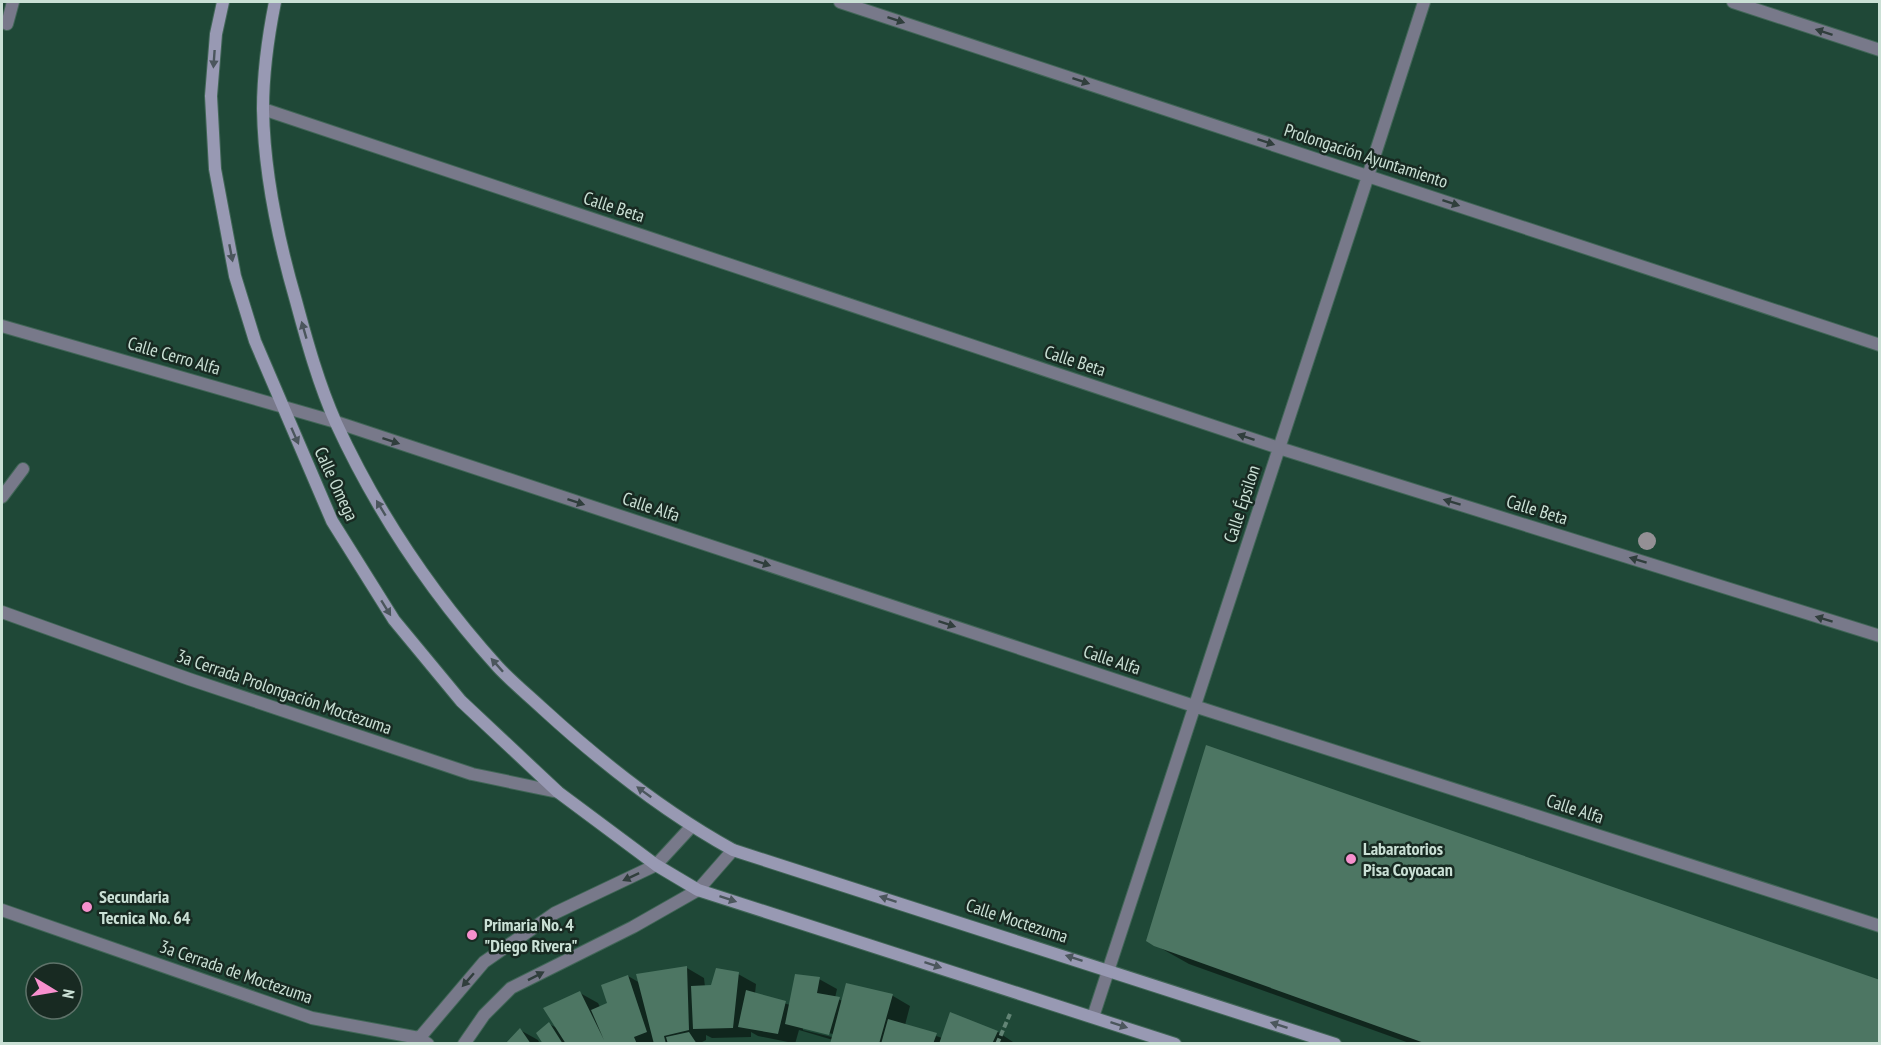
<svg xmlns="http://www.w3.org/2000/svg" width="1881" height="1045" font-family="'PT Sans Narrow',sans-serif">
	<rect width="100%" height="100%" fill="#1f4837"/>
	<!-- shadow -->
	<path fill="#0007" fill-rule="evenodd" d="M1148 941 1880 1044H1412L1189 964Z
		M687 968 704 978 705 987H712L738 974 756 984 755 994 790 1005 819 979 837 989 835 998 843 1001 848 984 893 996 910 1006 905 1025 942 1038 951 1014 998 1032 1016 1044H832L833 1040 799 1030 795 1044H788V1042L758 1036 751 1032V1037L712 1038 706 1035V1040L702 1042 705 1044H545L549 1024 559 1029 580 993 598 1003 600 1007 609 1004 628 976 640 983ZM803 1027 837 1035 836 1038 803 1030Z
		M520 1030 538 1040 540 1044H507Z"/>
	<!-- building -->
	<path fill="#4d7663" d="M1206 745 1880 980V1044H1427L1154 946 1146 941Z
		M687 966 689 1030 664 1036 666 1044H654L636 974Z
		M716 968 739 972 733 1028 693 1029 691 986 711 985Z
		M795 974 820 977 817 993 840 997 829 1035 785 1024Z
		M628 975 647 1032 634 1037 637 1044H566L543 1008 580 991 604 1040 591 1010 607 1003 601 985Z
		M846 983 893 994 879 1044H830Z
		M746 990 786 1001 778 1034 738 1027Z
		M950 1012 998 1031 992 1044H939Z
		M888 1019 937 1033 933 1044H881Z
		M549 1022 563 1044H543L536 1033Z
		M520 1028 531 1044H505Z
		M689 1032 697 1044H668L666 1037Z"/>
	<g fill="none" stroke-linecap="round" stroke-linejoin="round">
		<!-- street casing -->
		<g stroke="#416657" stroke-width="14">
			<path id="street" d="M840 2 1880 345
				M1733 2 1880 50
				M7 24 13 2
				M263 109 1279 448 1880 636
				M2 326 336 422 1194 706 1880 926
				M2 497 23 469
				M2 612 189 679 472 774 558 792
				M2 910 312 1018 419 1038 428 1044
				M1093 1017 1368 176 1424 2
				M416 1042 484 962 555 913 656 865 691 827
				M464 1044 484 1015 511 988 633 927 698 890 733 850"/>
		</g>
		<!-- secondary casing -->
		<g stroke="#416657" stroke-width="14">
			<path id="secondary" d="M223 2 216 34 211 96 215 169 235 276 255 341 332 521 394 620 461 701 558 792 656 865 698 890 1175 1044
				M275 2C268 37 263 73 263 109 264 173 278 239 296 301 307 342 319 385 336 423 377 512 433 595 498 667 512 682 528 695 543 709 602 763 664 812 733 850L1335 1044"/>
		</g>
		<!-- path -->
		<path stroke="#628475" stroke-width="4" stroke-dasharray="6 3" stroke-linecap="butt" d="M997 1044 1010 1014"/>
		<!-- street -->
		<use href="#street" stroke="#78798a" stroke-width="12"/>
		<!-- secondary -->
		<use href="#secondary" stroke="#9899b3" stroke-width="12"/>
	</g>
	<!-- trees -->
	<circle fill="#949095" cx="1647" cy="541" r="9"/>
	<!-- one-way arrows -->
	<defs><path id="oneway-solid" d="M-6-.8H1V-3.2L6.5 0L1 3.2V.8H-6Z" transform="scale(1.5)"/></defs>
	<g fill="#303e3c">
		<use href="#oneway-solid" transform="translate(896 20) rotate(18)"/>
		<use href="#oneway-solid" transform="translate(1824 32) rotate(-162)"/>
		<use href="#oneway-solid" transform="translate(1081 81) rotate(18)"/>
		<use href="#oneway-solid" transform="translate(1266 142) rotate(18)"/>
		<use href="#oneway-solid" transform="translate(1451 203) rotate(18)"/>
		<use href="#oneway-solid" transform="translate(1246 437) rotate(-162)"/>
		<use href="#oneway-solid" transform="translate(391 441) rotate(18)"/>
		<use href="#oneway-solid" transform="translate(576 502) rotate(18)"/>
		<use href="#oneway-solid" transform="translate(1452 502) rotate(-163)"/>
		<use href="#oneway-solid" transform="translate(1638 560) rotate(-163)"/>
		<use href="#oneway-solid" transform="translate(762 563) rotate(18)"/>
		<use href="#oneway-solid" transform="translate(1824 619) rotate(-163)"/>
		<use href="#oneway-solid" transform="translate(947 624) rotate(18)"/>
		<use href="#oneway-solid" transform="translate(631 877) rotate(155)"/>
		<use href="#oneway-solid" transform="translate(536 976) rotate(-27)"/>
		<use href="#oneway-solid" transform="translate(468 980) rotate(131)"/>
	</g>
	<g fill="#4b565c">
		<use href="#oneway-solid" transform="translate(214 59) rotate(94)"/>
		<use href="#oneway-solid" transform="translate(231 253) rotate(79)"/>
		<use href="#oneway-solid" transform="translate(304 330) rotate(-106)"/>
		<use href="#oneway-solid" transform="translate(295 436) rotate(66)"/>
		<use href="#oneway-solid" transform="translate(381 508) rotate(-121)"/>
		<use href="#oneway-solid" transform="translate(386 608) rotate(58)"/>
		<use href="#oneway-solid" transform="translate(497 665) rotate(-132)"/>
		<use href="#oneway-solid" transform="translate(644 792) rotate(-144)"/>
		<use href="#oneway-solid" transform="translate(728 899) rotate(18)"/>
		<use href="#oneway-solid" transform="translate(888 899) rotate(-162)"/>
		<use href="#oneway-solid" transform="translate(1074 958) rotate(-162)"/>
		<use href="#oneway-solid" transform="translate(933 965) rotate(18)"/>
		<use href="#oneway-solid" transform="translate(1119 1025) rotate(18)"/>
		<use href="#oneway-solid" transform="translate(1279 1025) rotate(-162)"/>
	</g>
	<!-- markers -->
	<g fill="#f790ce" stroke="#182a22" stroke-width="2">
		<circle cx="1351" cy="859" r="6"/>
		<circle cx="87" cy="907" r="6"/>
		<circle cx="472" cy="935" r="6"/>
	</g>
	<g text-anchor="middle" stroke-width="5" stroke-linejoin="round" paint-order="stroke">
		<!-- street labels -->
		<g font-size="18" fill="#cae0d5" stroke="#182a22">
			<text transform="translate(1366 156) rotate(18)" y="6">Prolongación Ayuntamiento</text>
			<text transform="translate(614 207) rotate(18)" y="6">Calle Beta</text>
			<text transform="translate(174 356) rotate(16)" y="6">Calle Cerro Alfa</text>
			<text transform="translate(1075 361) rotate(18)" y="6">Calle Beta</text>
			<text transform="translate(336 484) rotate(65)" y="6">Calle Omega</text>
			<text transform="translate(1242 504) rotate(-72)" y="6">Calle Épsilon</text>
			<text transform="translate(651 507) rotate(18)" y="6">Calle Alfa</text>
			<text transform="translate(1537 510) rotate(17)" y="6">Calle Beta</text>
			<text transform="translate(1112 660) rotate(18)" y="6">Calle Alfa</text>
			<text transform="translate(284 692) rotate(19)" y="6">3a Cerrada Prolongación Moctezuma</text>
			<text transform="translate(1575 809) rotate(18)" y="6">Calle Alfa</text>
			<text transform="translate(1017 921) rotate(18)" y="6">Calle Moctezuma</text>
			<text transform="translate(236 972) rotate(19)" y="6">3a Cerrada de Moctezuma</text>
		</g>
		<!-- poi labels -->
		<g font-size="18" font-weight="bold" fill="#cae0d5" stroke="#182a22" text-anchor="start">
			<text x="1363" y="855">Labaratorios<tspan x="1363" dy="21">Pisa Coyoacan</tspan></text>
			<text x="99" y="903">Secundaria<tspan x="99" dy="21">Tecnica No. 64</tspan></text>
			<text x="484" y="931">Primaria No. 4<tspan x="484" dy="21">"Diego Rivera"</tspan></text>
		</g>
	</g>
	<!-- border -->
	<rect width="1881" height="1045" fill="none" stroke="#cae0d5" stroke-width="6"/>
	<!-- north arrow -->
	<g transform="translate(54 991) rotate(101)"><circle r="28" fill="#182a22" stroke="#5f736a" stroke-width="1.5"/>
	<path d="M0-4.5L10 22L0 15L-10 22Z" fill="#f790ce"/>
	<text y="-9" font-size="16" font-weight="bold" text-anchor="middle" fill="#cae0d5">N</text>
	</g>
</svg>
